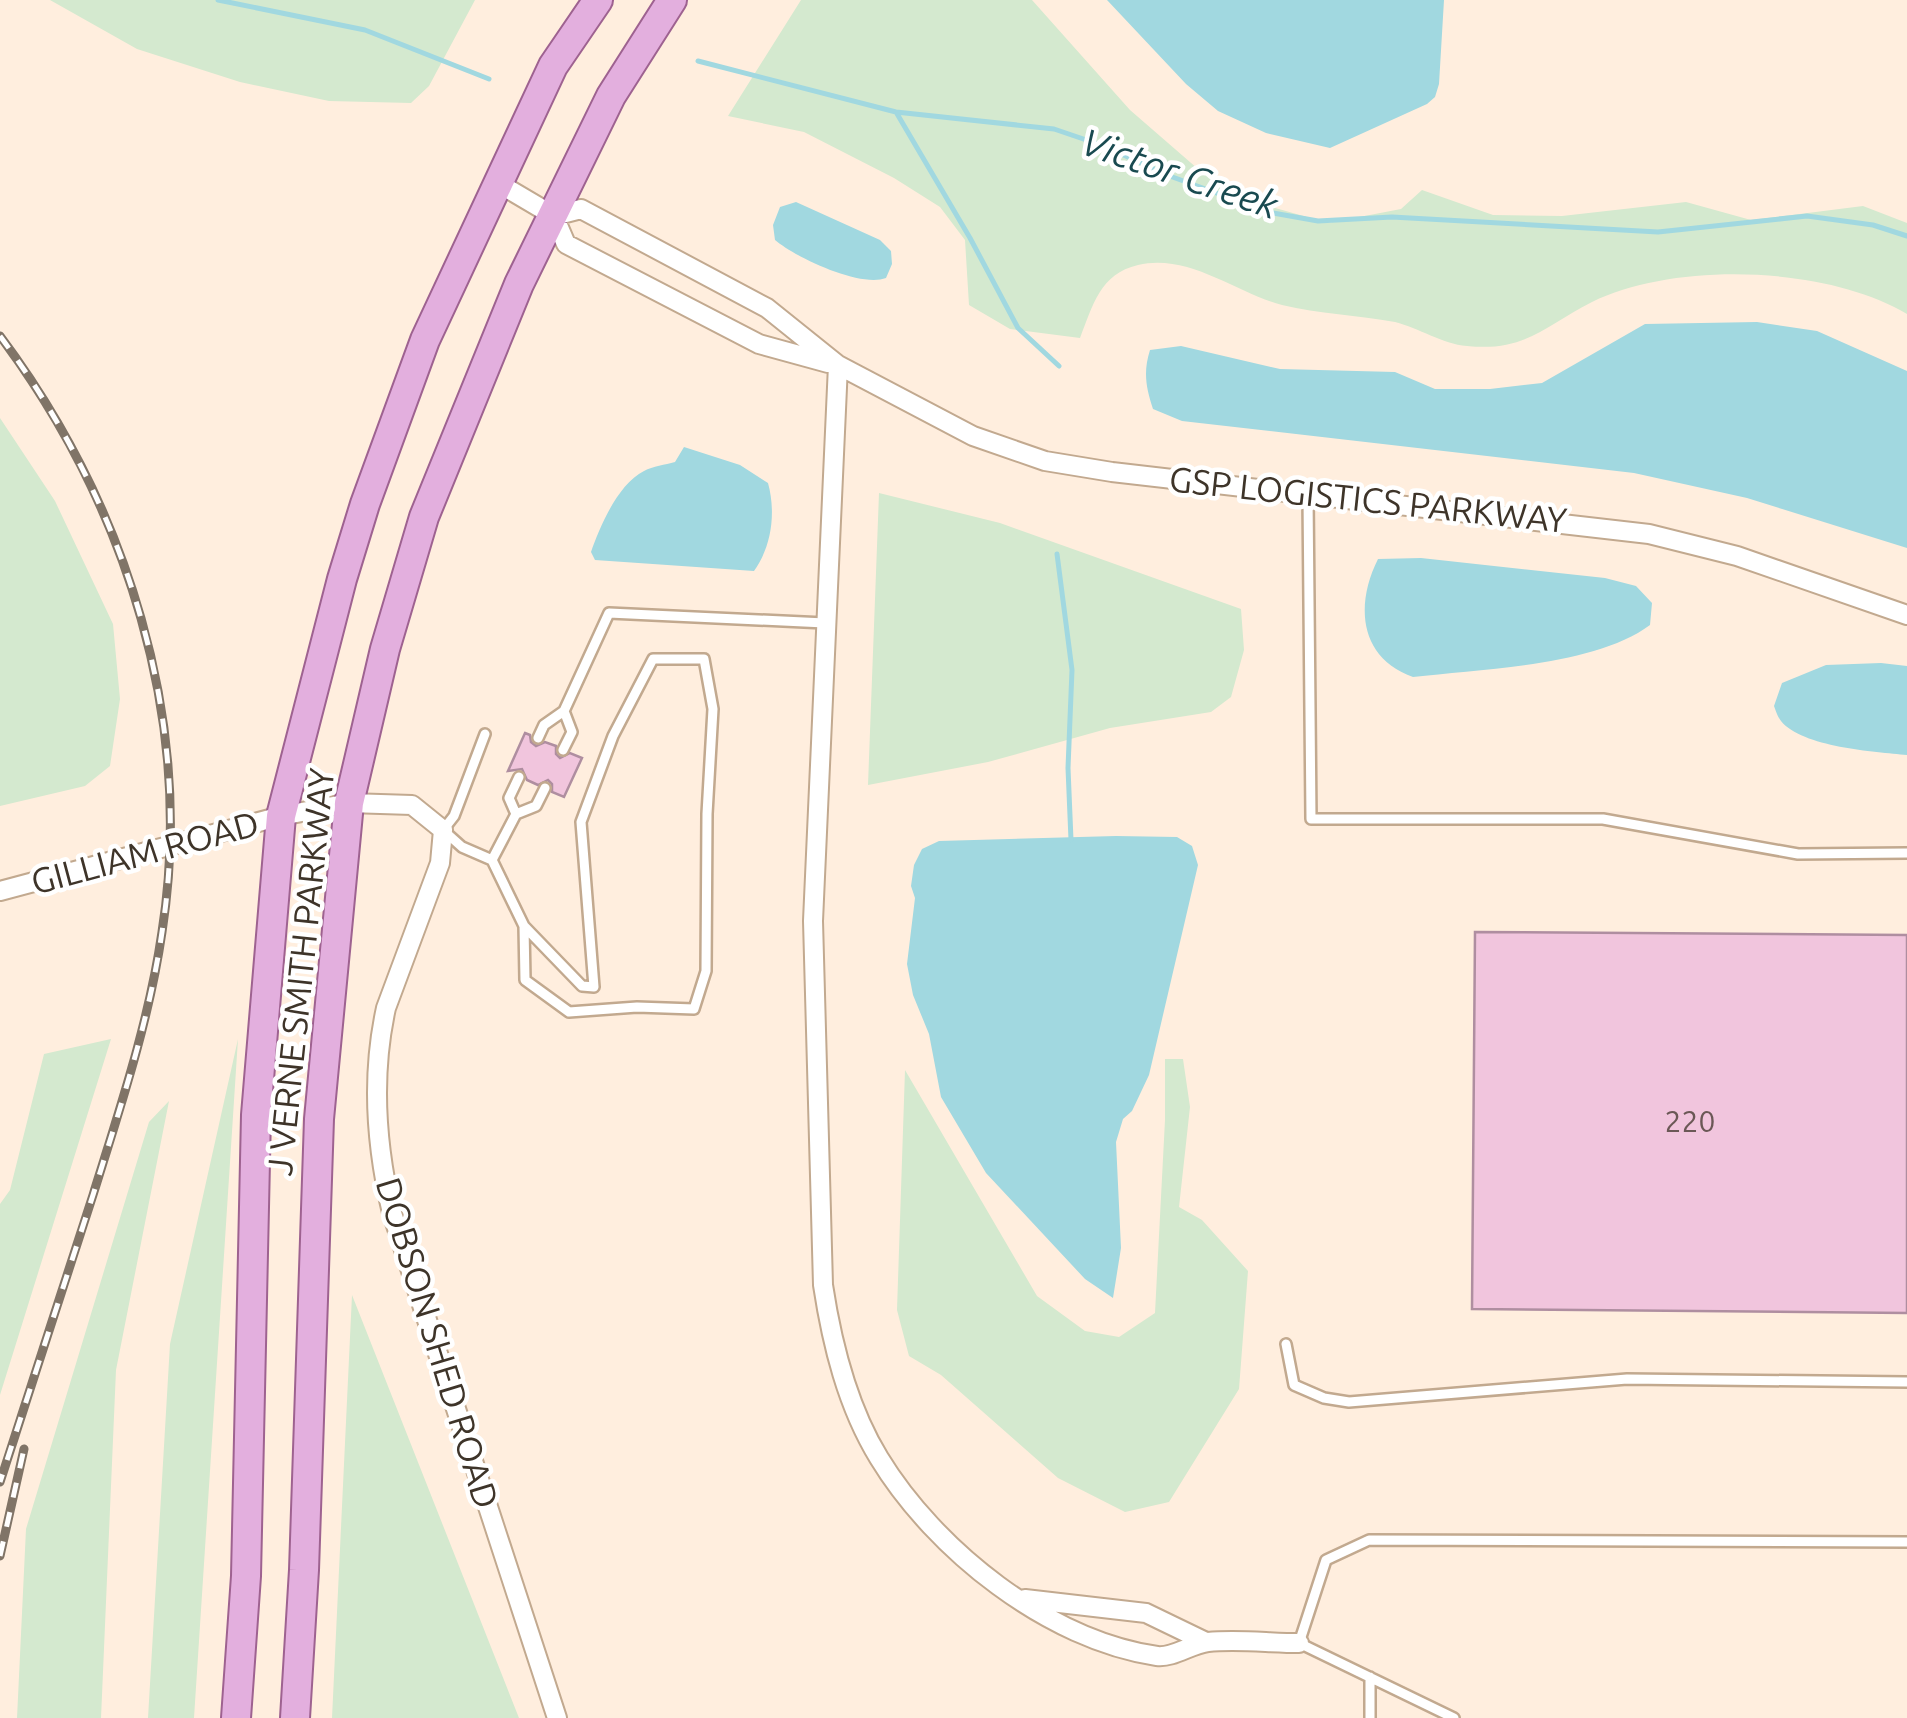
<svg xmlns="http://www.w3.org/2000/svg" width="1907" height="1718" font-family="Ubuntu,sans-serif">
	<rect width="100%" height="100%" fill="#ffeede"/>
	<!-- green -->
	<path fill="#d4e9cf" d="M50 0H475L429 86 411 103 329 101 240 82 137 49Z
		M801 0H1032L1130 110 1198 169 1243 199 1328 223 1401 209 1422 190 1493 215 1562 216 1686 202 1751 220 1863 206 1907 223V314C1827 266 1676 261 1592 302 1545 326 1525 352 1467 346 1442 344 1419 328 1395 322 1358 315 1319 314 1282 305 1236 293 1189 253 1138 265 1100 274 1093 305 1080 338L1010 329 969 305 965 240 940 207 894 178 804 132 728 116Z
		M0 418 55 501 113 624 120 699 110 766 85 786 0 806Z
		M879 493 1000 523 1241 609 1244 650 1231 697 1211 712 1110 728 988 762 868 785Z
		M111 1039 0 1395V1204L10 1190 44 1054Z
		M238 1039 194 1718H148L170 1344Z
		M1165 1059H1183L1190 1107 1179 1207 1202 1220 1248 1271 1239 1389 1169 1502 1125 1512 1058 1478 941 1375 909 1356 897 1310 905 1070 1037 1296 1085 1331 1119 1337 1155 1313 1165 1120Z
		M169 1101 116 1370 101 1718H17L26 1529 149 1122Z
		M352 1295 519 1718H332Z"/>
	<!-- water -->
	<path fill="#a1d8e0" d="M1107 0H1444L1439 84 1435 97 1427 104 1330 148 1266 133 1218 111 1186 84Z
		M796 202 880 240 891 251 892 264 886 278C860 288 795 257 775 240L773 225 780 207Z
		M1757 322 1817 331 1907 371V548L1747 498 1634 473 1182 421 1153 409C1146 388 1143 372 1150 350L1181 346 1280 369 1395 372 1435 389H1490L1542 383 1645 324Z
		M684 447 740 465 768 483C776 512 772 546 754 571L595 560 591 552C600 526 618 484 644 471 653 466 665 465 675 462Z
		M1421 558 1605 578 1636 586 1652 603 1650 625C1595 666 1482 669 1413 677 1359 658 1355 605 1378 559Z
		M1881 663 1907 666V755C1875 752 1802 747 1781 721 1777 716 1776 711 1774 706L1782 683 1826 665Z
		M1116 836 1177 837 1192 846 1198 865 1149 1075 1132 1111 1123 1119 1116 1142 1121 1248 1113 1298 1085 1279 986 1173 941 1097 929 1034 913 995 907 964 915 898 911 886 914 865 922 849 939 841Z"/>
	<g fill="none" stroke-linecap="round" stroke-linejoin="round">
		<!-- stream -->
		<path stroke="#a1d8e0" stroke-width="5" d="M218 0 365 30 489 79
			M698 61 896 112 1054 129 1104 146 1167 175 1230 198 1273 213 1318 221 1392 217 1658 232 1807 216 1873 225 1907 236
			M896 112 970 238 1018 328 1059 366
			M1057 554 1072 670 1068 768 1071 840"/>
	</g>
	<!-- building -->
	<path fill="#f1c5dd" stroke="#af8ea0" stroke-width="2.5" d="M525 733 530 735 531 742 536 746 545 742 556 746V754L560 758 570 753 582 758 564 797 552 792V784L548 780 538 785 527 780 522 769 508 771Z
		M1475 932 1907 935V1313L1472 1309Z"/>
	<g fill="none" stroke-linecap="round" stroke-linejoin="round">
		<!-- service casing -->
		<g stroke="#c2a98f" stroke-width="14">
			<path id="service" d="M1308 496 1311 819H1603L1798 854 1907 853
				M485 734 454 816 443 830 462 847 492 860
				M538 738 544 725 564 711 609 613 825 623
				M563 750 572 732 564 711
				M516 814 509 798 519 777
				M524 926 582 986 594 987 581 822 613 736 653 659H704L713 709 707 814 706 971 694 1009 637 1007 569 1012 525 980 524 926 492 860 516 814 536 806 545 788
				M1286 1344 1294 1385 1324 1398 1349 1402 1627 1379 1907 1382
				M1370 1677V1718
				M1454 1718 1299 1643 1326 1560 1369 1540 1907 1542"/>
		</g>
		<!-- minor casing -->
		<g stroke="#c2a98f" stroke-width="22">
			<path id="minor" d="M498 183 554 216 566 244 759 344 828 363
				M554 216 581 209 767 308 838 365 973 436 1045 461 1112 472 1649 534 1737 556 1907 615
				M838 365 813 921 823 1285C832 1344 847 1406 879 1458 935 1550 1048 1640 1157 1656 1173 1658 1191 1644 1208 1642 1237 1639 1269 1643 1299 1643
				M0 891 281 816 349 803 412 805 443 830 440 863 386 1008C371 1076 376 1146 392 1213L557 1718
				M1025 1599 1146 1613 1206 1642"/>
		</g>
		<!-- primary casing -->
		<g stroke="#9e6290" stroke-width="32">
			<path id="primary" d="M236 1718 246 1576 256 1115 281 816 342 579 365 504 425 340 553 66 598 0
				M295 1718 304 1570 319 1119 349 803 385 649 424 517 519 284 611 96 672 0"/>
		</g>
		<!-- service -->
		<use href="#service" stroke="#fff" stroke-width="9"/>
		<!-- minor -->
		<use href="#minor" stroke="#fff" stroke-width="18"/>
		<!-- primary -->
		<use href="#primary" stroke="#e3afde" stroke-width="28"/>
		<!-- rail casing -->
		<g stroke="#807467" stroke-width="9">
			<path id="rail" d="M0 336C127 506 195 720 162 932 149 1022 120 1108 93 1195 62 1291 31 1386 0 1482
				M0 1556 24 1449"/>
		</g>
		<!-- rail -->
		<use href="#rail" stroke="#fff" stroke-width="5" stroke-dasharray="15" stroke-linecap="butt"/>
	</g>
	<g text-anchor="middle" stroke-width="9" stroke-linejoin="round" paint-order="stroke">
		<!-- number labels -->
		<g font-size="30" fill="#6b5856">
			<text x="1690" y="1132">220</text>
		</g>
		<!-- street labels -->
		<g font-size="35" fill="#3e3429" stroke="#fff">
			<text transform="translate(1368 500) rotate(6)" y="12">GSP LOGISTICS PARKWAY</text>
			<text transform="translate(145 853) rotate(-15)" y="12">GILLIAM ROAD</text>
			<text transform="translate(301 972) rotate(-84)" y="12">J VERNE SMITH PARKWAY</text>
			<text transform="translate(437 1343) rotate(73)" y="12">DOBSON SHED ROAD</text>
		</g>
		<!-- water labels -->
		<g font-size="38" font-style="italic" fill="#194a50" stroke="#fff">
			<text transform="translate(1180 174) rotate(19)" y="13">Victor Creek</text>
		</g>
	</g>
</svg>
